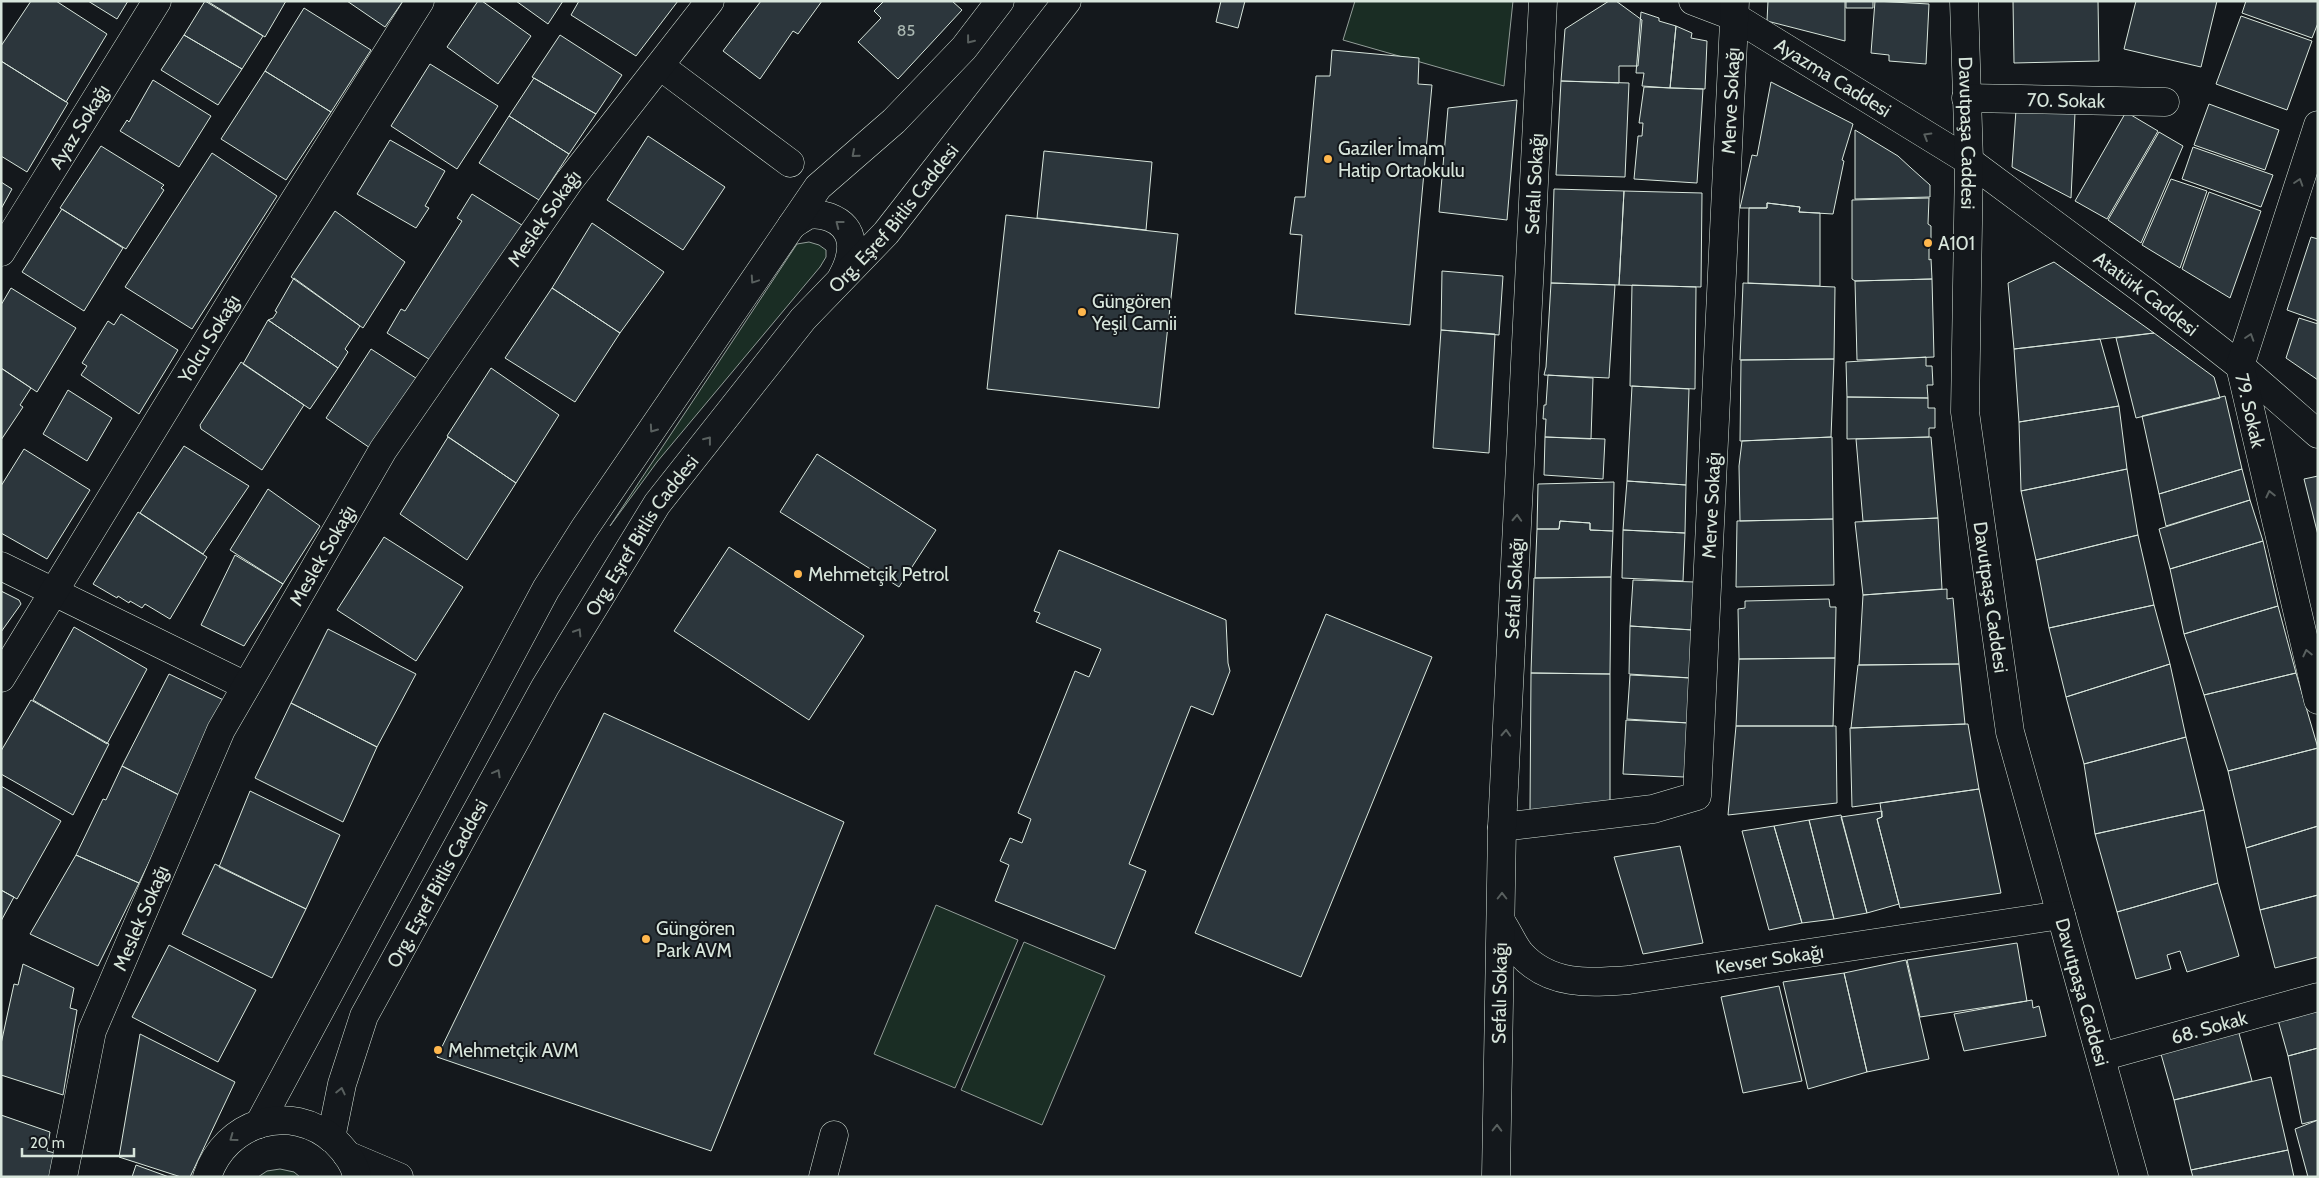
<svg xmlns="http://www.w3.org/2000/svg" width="2319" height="1178" font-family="Cabin,sans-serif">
	<rect width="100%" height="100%" fill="#14181c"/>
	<!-- green -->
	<path fill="#1a2d24" stroke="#939e99" d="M1355 1H1513L1504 86 1343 40Z
		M809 242 819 245 826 250V257L820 267 657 462 610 526 797 244Z
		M936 905 1018 940 955 1088 874 1054Z
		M1024 942 1105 976 1042 1125 961 1090Z
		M280 1169 294 1172 300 1177H258L267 1171Z"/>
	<!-- building -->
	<path fill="#2c363c" stroke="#d8e6dc" d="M31 1H56L107 34 66 102 1 61V46Z
		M88 1H128L117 19Z
		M205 1 263 36 242 69 184 35Z
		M207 1H286L265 37Z
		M347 1H403L385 27Z
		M478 1H482L531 36 498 84 447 47Z
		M516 1H563L548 24Z
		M579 1H678L636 56 571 15Z
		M761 1H822L798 34 793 31 760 79 723 51Z
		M884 1H952L962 10 898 79 858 42 881 18 874 11Z
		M1221 1H1245L1238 28 1216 22Z
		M1609 1H1616L1642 20 1638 66H1619V83L1561 81 1565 29Z
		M1768 1H1845V41L1767 21Z
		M1846 1H1873V8H1846Z
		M1875 1 1929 4 1926 64 1889 61V55L1871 53Z
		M2013 1H2098L2099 61 2014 63Z
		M2136 1H2217L2201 67 2124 49Z
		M2246 1H2318V23L2312 38 2242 13Z
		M304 8 371 50 331 112 265 71Z
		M1641 12 1659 18V21L1676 26 1670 88 1642 86 1644 73H1636Z
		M2241 16 2312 41 2287 110 2216 84Z
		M1676 26 1692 33 1691 38 1707 41 1705 89 1670 88Z
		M184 35 242 69 218 105 161 70Z
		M560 35 622 75 596 114 532 77Z
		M1332 50 1419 58 1418 84 1432 85 1410 325 1295 314 1302 235 1290 234 1295 197H1305L1316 76H1330Z
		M1 61 68 103 27 172 1 156Z
		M430 64 498 106 457 169 391 126Z
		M265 71 331 112 286 180 221 139Z
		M534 78 596 114 569 154 509 116Z
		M153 80 211 116 179 167 120 131 127 120 129 122Z
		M1561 81 1629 83 1625 177 1556 175Z
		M1771 82 1853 124 1842 160 1844 161 1833 214 1799 212 1800 207 1767 203V208H1740L1752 155 1757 156Z
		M1644 87 1703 89 1697 183 1634 179 1638 136H1642L1643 123H1639Z
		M1517 100 1507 220 1439 212 1448 108Z
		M2209 104 2279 130 2265 170 2194 145Z
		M2016 110 2075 113 2071 198 2012 167Z
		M2126 112 2158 131 2107 219 2075 201Z
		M509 116 569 154 539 200 479 163Z
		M1855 130 1898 156 1911 168 1930 185V197L1855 199Z
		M2159 132 2183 146 2141 243 2108 220Z
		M648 136 725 187 683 250 607 200Z
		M390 140 445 171 425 206 429 208 416 228 357 194Z
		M101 146 164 185 161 188 164 190 126 249 60 208Z
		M2193 147 2273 175 2261 207 2182 179Z
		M1044 151 1152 162 1146 230 1037 218Z
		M212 153 277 196 192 329 125 287Z
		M2171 179 2207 191 2180 268 2142 245Z
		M1 182 12 189 1 209Z
		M1554 189 1624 191 1619 285 1551 283Z
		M1624 191 1702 193 1701 287 1619 285Z
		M2209 192 2261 211 2230 298 2182 269Z
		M472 194 525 227 440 366 387 333 401 309 405 311 462 221 457 218Z
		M1929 198 1928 224 1931 226V247L1929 249V260L1931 259 1932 279 1855 281 1852 279V200Z
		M1767 203 1800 207 1799 212 1820 213V286L1748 283 1749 208H1767Z
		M62 209 123 248 84 311 22 272Z
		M335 211 405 262 363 328 291 277Z
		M1006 215 1178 234 1159 408 987 389Z
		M592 223 664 272 620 333 552 288Z
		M2311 237 2318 239V321L2287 310Z
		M2054 262 2154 333 2014 349 2008 283Z
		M1442 271 1503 276 1499 335 1441 330Z
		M294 278 360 326 345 349 348 352 338 368 268 320 273 318 277 312 275 311Z
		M1932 279 1934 357 1857 360 1855 281Z
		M1551 283 1615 285 1609 378 1544 375 1546 367Z
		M1743 283 1835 287 1834 359 1740 360Z
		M1632 285 1696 287 1695 389 1630 386Z
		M11 288 76 328 37 392 1 368V305Z
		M552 288 620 333 575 402 505 358Z
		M121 314 178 350 139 414 81 375 87 366 82 363 108 321 114 325Z
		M2299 318 2318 324V380L2286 358Z
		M268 320 338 368 310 409 243 364Z
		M1441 330 1495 334 1489 453 1433 448Z
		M2154 333 2214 377 2220 398 2136 418 2116 338Z
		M2100 339 2119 406 2019 422 2014 349Z
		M371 349 422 382 376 452 326 418Z
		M1926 357V366H1932L1933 385H1927L1928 398 1847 397 1846 362Z
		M1834 359 1831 437 1740 441 1741 360Z
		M241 362 304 405 262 470 201 429 200 425Z
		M1 368 31 388 20 405 23 407 1 440Z
		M491 368 559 415 516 483 447 436Z
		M1548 375 1593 378 1591 439 1545 437 1546 419H1543L1544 405H1546Z
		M1632 386 1689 389 1686 485 1627 481Z
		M68 390 112 418 87 461 43 434Z
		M2225 396 2242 469 2159 494 2142 416Z
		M1847 397 1928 398V408H1935V428H1929V437L1847 439Z
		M2119 406 2127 469 2021 491 2019 422Z
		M448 437 516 483 467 560 400 514Z
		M1545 437 1605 439 1603 479 1544 475Z
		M1832 437 1833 519 1740 521 1739 466 1742 441Z
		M1931 437 1938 518 1863 521 1856 439Z
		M184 446 249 486 203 554 140 513Z
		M24 449 90 490 47 559 1 533V486Z
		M817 454 936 530 899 587 780 512Z
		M2127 469 2138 535 2036 560 2021 491Z
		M2242 469 2250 500 2166 526 2159 494Z
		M2318 476V535L2304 479Z
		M1627 481 1686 485 1685 533 1623 530Z
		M1614 482 1613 531 1590 530V523L1560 521 1559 529H1537L1538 484Z
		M268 489 320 526 283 584 230 550Z
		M2250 500 2263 541 2170 569 2159 529Z
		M138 512 207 557 170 619 145 604 142 608 130 601 129 603 118 596 117 598 93 584Z
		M1938 518 1942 589 1863 595 1855 522Z
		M1833 519 1834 585 1736 587 1737 521Z
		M1560 521 1590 523V530L1613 531 1611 577 1535 578 1537 529H1559Z
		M1623 530 1685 533 1683 581 1622 578Z
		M2138 535 2154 605 2049 628 2036 560Z
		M384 537 463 587 416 661 337 610Z
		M2263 541 2278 606 2184 634 2170 569Z
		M729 547 864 636 809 720 674 631Z
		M1059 550 1226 620 1228 663 1230 671 1213 715 1191 706 1129 864 1146 871 1115 949 995 901 1009 865 1000 861 1010 838 1022 843 1031 819 1018 813 1075 671 1089 677 1101 649 1036 622 1040 613 1034 611Z
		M235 555 283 584 244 646 201 625Z
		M1611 577 1610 674 1531 673 1534 578Z
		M1633 580 1695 582 1694 630 1630 626Z
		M1947 589V599L1953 598 1959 664 1859 665 1863 595Z
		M1 591 19 600 21 604 1 632Z
		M1829 599 1830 607H1836L1835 658 1739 659 1738 609 1745 608V601Z
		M2154 605 2170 664 2066 697 2049 628Z
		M2278 606 2296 673 2204 695 2184 634Z
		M1326 614 1432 657 1301 977 1195 933Z
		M1630 626 1692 630 1691 678 1629 674Z
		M74 627 147 669 107 744 33 700Z
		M328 629 416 674 377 747 291 703Z
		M1835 658 1833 726H1736L1739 659Z
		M1959 664 1965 724 1851 728 1858 665Z
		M2170 664 2186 737 2084 764 2066 697Z
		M1531 673 1610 674V807L1530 812Z
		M2296 673 2318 748 2228 771 2204 695Z
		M169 674 232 704 181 796 122 766Z
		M1630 675 1691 678 1689 723 1627 719Z
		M31 700 109 744 73 815 1 774V751Z
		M291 703 377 747 343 822 255 778Z
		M604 713 844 822 711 1151 437 1057Z
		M1626 720 1689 723 1684 777 1623 774Z
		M1968 724 1979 789 1852 807 1850 728Z
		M1736 726H1836L1837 803 1728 815Z
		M2186 737 2204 810 2095 834 2084 764Z
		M2318 748V826L2246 848 2228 771Z
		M122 766 181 796 139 883 76 855 103 799 106 800Z
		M1 786 61 821 17 899 1 890Z
		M1979 789 2001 893 1900 908 1877 819 1882 817 1880 803Z
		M250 791 340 835 306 909 219 867Z
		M2204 810 2218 883 2117 912 2095 834Z
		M1882 811V817L1877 819 1899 904 1867 913 1841 817Z
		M1841 815 1867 913 1834 919 1809 820Z
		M1809 820 1834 919 1802 923 1774 826Z
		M1774 826 1802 923 1769 930 1742 831Z
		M2318 826V895L2260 910 2246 848Z
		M1680 846 1703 943 1643 954 1614 857Z
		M76 855 139 883 98 966 30 934Z
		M215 864 306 909 272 978 182 934Z
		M2218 883 2239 956 2187 972 2180 951 2167 955 2171 969 2136 979 2117 912Z
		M1 890 14 897 1 921Z
		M2318 895V957L2275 968 2260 910Z
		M2017 943 2027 1001 1920 1017 1907 960Z
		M169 945 256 990 218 1062 132 1017Z
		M1906 960 1929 1059 1867 1072 1844 973Z
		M23 964 74 988 70 1008 77 1010 63 1095 1 1075V1044L14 984 18 985Z
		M1844 973 1867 1072 1808 1089 1783 982Z
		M1779 986 1802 1081 1743 1093 1721 997Z
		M2032 1000 2033 1008 2039 1006 2046 1036 1964 1051 1954 1014Z
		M2318 1003V1048L2288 1056 2276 1013Z
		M2237 1026 2252 1081 2174 1100 2159 1047Z
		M140 1034 235 1082 190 1177H181L119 1157Z
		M2318 1048V1120L2302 1124 2288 1056Z
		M2271 1077 2288 1150 2191 1170 2174 1100Z
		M1 1115 50 1132 47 1151 55 1153 52 1177H1Z
		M2318 1120V1177H2308L2295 1129Z
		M2288 1150 2294 1177H2193L2191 1170Z
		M136 1165 169 1177H132Z"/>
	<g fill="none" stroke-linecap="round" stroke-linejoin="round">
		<!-- minor casing -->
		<g stroke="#d8e6dc" stroke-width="29">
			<g id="minor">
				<path id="s1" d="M1693 1 1735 17 1969 161 2147 293 2240 366 2318 434"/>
				<path id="s2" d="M1964 1 1969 161 1965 412 2010 732 2134 1177"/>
				<path d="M660 66 790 163"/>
				<path id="s3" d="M1966 98 2165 102"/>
				<path id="s4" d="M2318 125 2240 366 2318 700"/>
				<path d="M792 225C797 222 803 217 809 215 815 214 823 215 829 217 858 228 854 255 842 277"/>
				<path id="s5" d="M1 252 157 1"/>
				<path d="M1 566 246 686"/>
				<path id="s6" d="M1 678 245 279 420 1"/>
				<path id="s7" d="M1502 827 1653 809 1697 796 1735 1"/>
				<path id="s8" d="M1502 923C1508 932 1513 944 1520 953 1549 986 1589 983 1629 980L2061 915"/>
				<path id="s9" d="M2101 1057 2318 997"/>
				<path d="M259 1124 546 589 584 529 818 187 894 121 964 48 1000 1"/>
				<path id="s10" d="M331 1138 342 1084 364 1016 545 687 657 504 803 319 886 233 1067 1"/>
				<path d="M347 1155 399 1177"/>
				<path id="s11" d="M63 1177 92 1031 221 730 383 450 570 180 710 1"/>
				<path d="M207 1177C225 1122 290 1101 335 1141 344 1150 355 1163 357 1177"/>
				<path d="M823 1177 834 1135"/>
				<path id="s12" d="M1496 1177 1502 827 1543 1"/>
			</g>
		</g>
		<!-- minor -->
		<use href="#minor" stroke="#14181c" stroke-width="28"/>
	</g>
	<!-- one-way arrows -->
	<defs><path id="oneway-chevron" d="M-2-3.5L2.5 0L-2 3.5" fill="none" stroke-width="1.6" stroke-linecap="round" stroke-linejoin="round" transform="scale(1.25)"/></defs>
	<g stroke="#59605f">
		<use href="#oneway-chevron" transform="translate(970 40) rotate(128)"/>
		<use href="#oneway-chevron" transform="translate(1927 136) rotate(-149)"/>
		<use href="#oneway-chevron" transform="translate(855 154) rotate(139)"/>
		<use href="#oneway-chevron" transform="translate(2299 182) rotate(-72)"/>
		<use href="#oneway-chevron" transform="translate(839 224) rotate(-142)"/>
		<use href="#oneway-chevron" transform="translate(754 280) rotate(124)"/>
		<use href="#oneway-chevron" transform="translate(2250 337) rotate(-72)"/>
		<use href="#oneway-chevron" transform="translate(653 429) rotate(125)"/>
		<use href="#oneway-chevron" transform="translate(708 440) rotate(-52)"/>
		<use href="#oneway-chevron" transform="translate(2270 494) rotate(-103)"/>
		<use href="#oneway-chevron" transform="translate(1517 518) rotate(-87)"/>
		<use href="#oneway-chevron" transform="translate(578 632) rotate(-58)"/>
		<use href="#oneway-chevron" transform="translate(2307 653) rotate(-103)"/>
		<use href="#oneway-chevron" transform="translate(1506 733) rotate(-87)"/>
		<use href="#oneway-chevron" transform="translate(497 773) rotate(-61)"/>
		<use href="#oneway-chevron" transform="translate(1502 896) rotate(-90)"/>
		<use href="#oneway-chevron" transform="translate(341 1091) rotate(-77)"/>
		<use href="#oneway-chevron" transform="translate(1497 1128) rotate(-89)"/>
		<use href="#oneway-chevron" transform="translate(233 1138) rotate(144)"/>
	</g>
	<!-- markers -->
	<g fill="#ffb74d" stroke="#14181c" stroke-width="2">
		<circle cx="1328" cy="159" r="5"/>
		<circle cx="1928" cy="243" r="5"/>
		<circle cx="1082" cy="312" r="5"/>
		<circle cx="798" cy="574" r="5"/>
		<circle cx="646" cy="939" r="5"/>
		<circle cx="438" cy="1050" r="5"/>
	</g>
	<g text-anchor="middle" stroke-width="4" stroke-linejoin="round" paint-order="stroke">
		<!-- number labels -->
		<g font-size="16" fill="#adbab4">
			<text x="906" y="36">85</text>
		</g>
		<!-- street labels -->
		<g font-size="19" fill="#d8e6dc" stroke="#14181c">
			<text dy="7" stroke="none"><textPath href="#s1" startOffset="160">Ayazma Caddesi</textPath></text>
			<text dy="7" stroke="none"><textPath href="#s3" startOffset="100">70. Sokak</textPath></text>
			<text dy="7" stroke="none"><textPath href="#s7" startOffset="894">Merve Sokağı</textPath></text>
			<text dy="7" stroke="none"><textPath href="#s5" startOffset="148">Ayaz Sokağı</textPath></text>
			<text dy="7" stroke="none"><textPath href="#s2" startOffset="132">Davutpaşa Caddesi</textPath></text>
			<text dy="7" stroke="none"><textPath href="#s12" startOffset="994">Sefalı Sokağı</textPath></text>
			<text dy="7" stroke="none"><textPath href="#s10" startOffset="1088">Org. Eşref Bitlis Caddesi</textPath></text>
			<text dy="7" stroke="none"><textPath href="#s11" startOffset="1082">Meslek Sokağı</textPath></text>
			<text dy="7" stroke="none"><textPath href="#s1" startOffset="541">Atatürk Caddesi</textPath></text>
			<text dy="7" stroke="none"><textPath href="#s6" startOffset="398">Yolcu Sokağı</textPath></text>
			<text dy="7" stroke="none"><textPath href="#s4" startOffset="299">79. Sokak</textPath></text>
			<text dy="7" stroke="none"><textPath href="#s7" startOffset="489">Merve Sokağı</textPath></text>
			<text dy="7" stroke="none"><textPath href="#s10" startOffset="682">Org. Eşref Bitlis Caddesi</textPath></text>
			<text dy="7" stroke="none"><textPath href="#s11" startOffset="678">Meslek Sokağı</textPath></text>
			<text dy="7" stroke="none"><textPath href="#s12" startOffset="589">Sefalı Sokağı</textPath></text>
			<text dy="7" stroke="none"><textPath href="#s2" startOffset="598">Davutpaşa Caddesi</textPath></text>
			<text dy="7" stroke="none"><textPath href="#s10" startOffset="278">Org. Eşref Bitlis Caddesi</textPath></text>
			<text dy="7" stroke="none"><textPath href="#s11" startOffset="272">Meslek Sokağı</textPath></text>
			<text dy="7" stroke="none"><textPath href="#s8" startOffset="294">Kevser Sokağı</textPath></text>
			<text dy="7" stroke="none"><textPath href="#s2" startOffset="1004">Davutpaşa Caddesi</textPath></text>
			<text dy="7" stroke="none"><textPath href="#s12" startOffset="184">Sefalı Sokağı</textPath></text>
			<text dy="7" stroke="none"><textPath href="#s9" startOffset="112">68. Sokak</textPath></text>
		</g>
		<!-- poi labels -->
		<g font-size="19" fill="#d8e6dc" stroke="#14181c" text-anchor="start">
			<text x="1338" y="155">Gaziler İmam<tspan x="1338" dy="22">Hatip Ortaokulu</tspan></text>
			<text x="1938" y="250">A101</text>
			<text x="1092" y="308">Güngören<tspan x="1092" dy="22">Yeşil Camii</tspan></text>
			<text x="808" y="581">Mehmetçik Petrol</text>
			<text x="656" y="935">Güngören<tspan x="656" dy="22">Park AVM</tspan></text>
			<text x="448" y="1057">Mehmetçik AVM</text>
		</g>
	</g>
	<!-- border -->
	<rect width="2319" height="1178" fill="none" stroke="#d8e6dc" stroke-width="5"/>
	<!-- scale -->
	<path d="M22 1148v8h112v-8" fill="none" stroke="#d8e6dc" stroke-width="2.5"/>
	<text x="30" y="1148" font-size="15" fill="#d8e6dc" stroke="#14181c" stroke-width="4" paint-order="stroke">20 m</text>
</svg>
